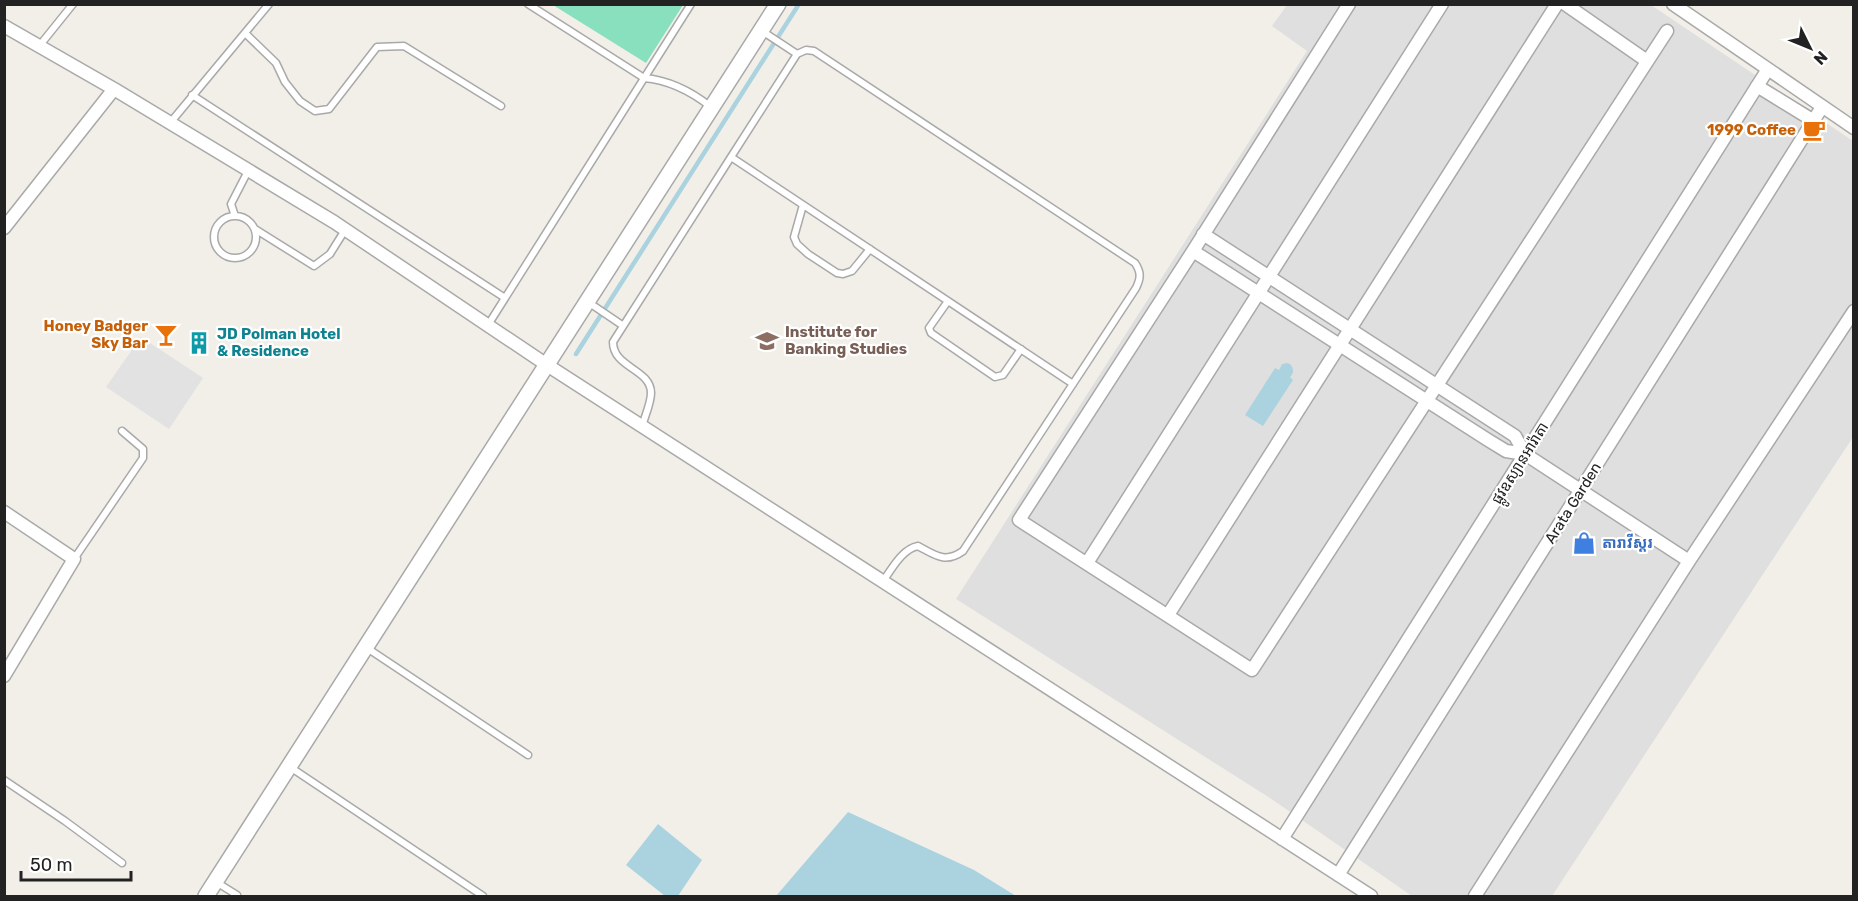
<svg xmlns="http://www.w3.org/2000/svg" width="1858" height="901" font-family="Rubik,'Noto Sans Khmer',sans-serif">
	<rect width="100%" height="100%" fill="#f2efe9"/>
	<!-- residential -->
	<path fill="#e0dfdf" d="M1287 5H1651L1853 141V437L1552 896H1412L1270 798 956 599 1307 51 1272 26Z"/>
	<!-- pitch -->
	<path fill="#88e0be" d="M553 5H683L646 63Z"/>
	<!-- parking -->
	<path fill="#e2e2e2" d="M141 337 203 378 169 429 106 387Z"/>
	<!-- water -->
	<path fill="#aad3df" d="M1287 363 1290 364C1294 369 1294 373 1290 377L1293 380 1263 426 1245 415 1275 368 1279 370 1282 364Z
		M848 812 974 870 1016 896H776Z
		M658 824 702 860 678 896H665L626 865Z"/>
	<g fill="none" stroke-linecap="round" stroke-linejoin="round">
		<!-- stream -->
		<path stroke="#aad3df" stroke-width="4.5" d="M576 354 799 4"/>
		<!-- service casing -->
		<g stroke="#a9a9a9" stroke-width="9">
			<path id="service" d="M528 4 644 78C668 80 692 92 711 107
				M762 31 797 54
				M245 33 276 63 285 82 300 101 315 111 329 109 377 47 404 46 501 106
				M40 45 73 4
				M192 95 505 298
				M170 123 269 4
				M731 157 797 54 806 50 814 51 1135 263C1141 272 1141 278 1136 288L963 551C945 564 935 555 918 546 902 549 892 569 883 581
				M803 205 794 237 797 244 808 254 837 273 843 274 852 271 870 249
				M214 237a21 21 0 1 1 42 0a21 21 0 1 1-42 0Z
				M235 216 231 204 248 171
				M255 229 314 266 330 254 345 230
				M948 301 929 328 931 333 995 377 1003 375 1021 349
				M588 302 622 325
				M488 325 691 4
				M642 426C645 416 651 403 651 393 651 369 613 368 613 342L731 157 1073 384
				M74 559 143 458V449L122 431
				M367 648 528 755
				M290 767 483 896
				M4 780 65 821 122 863
				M216 882 237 895"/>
		</g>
		<!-- minor casing -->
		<g stroke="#a9a9a9" stroke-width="15">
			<path id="minor" d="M1349 4 1193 251 1019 520 1252 670 1667 31
				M1565 4 1647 61
				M1673 4 1854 128
				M4 26 114 89 334 222 547 365 1371 896
				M1757 86 1814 121
				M4 228 114 89
				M1203 234 1498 425 1515 436 1525 454
				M1193 251 1488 440 1506 451 1525 454 1689 561
				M4 512 74 559 4 676
				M1087 563 1442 4
				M1168 615 1557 4
				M1282 839 1768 69
				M1338 875 1822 107
				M1475 896 1689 561 1854 311"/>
		</g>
		<!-- tertiary casing -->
		<g stroke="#a9a9a9" stroke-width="18">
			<path id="tertiary" d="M206 896 778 4"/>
		</g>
		<!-- service -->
		<use href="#service" stroke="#fff" stroke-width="6"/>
		<!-- minor -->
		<use href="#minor" stroke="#fff" stroke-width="12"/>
		<!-- tertiary -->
		<use href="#tertiary" stroke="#fff" stroke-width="15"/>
	</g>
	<!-- icons -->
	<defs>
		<g id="cafe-bare" transform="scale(1.8)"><path d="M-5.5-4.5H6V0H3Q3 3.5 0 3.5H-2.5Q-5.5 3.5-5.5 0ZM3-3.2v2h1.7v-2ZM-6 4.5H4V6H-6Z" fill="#e8710a" stroke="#fff" stroke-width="2.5" paint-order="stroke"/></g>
		<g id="bar-bare" transform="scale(1.8)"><path d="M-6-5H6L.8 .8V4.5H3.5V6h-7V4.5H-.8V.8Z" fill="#e8710a" stroke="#fff" stroke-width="2.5" paint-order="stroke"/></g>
		<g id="university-bare" transform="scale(1.8)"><path d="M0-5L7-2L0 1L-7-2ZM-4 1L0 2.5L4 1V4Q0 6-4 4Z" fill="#8d6e63" stroke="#fff" stroke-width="2.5" paint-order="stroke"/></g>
		<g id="building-bare" transform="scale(1.8)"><path d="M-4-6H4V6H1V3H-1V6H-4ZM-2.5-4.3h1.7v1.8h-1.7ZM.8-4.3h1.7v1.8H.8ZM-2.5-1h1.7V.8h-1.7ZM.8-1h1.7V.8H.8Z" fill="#0f9aa8" stroke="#fff" stroke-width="2.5" paint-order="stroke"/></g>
		<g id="shop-bare" transform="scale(1.8)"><path d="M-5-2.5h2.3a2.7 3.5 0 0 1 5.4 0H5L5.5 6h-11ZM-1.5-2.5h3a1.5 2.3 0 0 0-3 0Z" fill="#3f7fe0" stroke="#fff" stroke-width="2.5" paint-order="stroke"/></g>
	</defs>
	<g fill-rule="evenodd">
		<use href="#cafe-bare" x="1814" y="130"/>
		<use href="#bar-bare" x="166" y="335"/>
		<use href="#university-bare" x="767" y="341"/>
		<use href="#building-bare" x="199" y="343"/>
		<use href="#shop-bare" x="1584" y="543"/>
	</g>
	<g text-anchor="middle" stroke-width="4.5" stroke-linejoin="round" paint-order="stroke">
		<!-- food labels -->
		<g font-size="15" font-weight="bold" fill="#c56008" stroke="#fff" text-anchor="end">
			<text x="1796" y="135">1999 Coffee</text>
			<text x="148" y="331">Honey Badger<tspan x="148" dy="17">Sky Bar</tspan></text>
		</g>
		<!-- education labels -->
		<g font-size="15" font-weight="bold" fill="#785e54" stroke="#fff" text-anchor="start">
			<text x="785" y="337">Institute for<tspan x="785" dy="17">Banking Studies</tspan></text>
		</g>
		<!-- culture labels -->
		<g font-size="15" font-weight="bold" fill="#0d838f" stroke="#fff" text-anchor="start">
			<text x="217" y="339">JD Polman Hotel<tspan x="217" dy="17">&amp; Residence</tspan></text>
		</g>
		<!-- street labels -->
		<g font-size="15" fill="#222" stroke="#fff">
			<text transform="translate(1520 463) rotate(-58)" y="5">ផ្លូវឧស្យានអារ៉ាតា</text>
			<text transform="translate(1573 503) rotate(-58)" y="5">Arata Garden</text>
		</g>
		<!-- shop labels -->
		<g font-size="15" font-weight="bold" fill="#366cbe" stroke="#fff" text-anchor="start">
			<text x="1602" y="548">តារាវីស្តរ</text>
		</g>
	</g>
	<!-- border -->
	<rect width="1858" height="901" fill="none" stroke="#222222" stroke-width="12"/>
	<!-- north arrow -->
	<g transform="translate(1810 48) rotate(133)" stroke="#ffffff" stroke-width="4.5" paint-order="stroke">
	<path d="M0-4.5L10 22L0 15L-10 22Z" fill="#222222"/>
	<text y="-9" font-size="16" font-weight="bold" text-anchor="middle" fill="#222222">N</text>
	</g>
	<!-- scale -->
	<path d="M21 871v9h110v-9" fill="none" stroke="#222222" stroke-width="3"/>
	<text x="30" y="871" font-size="18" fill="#222222" stroke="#ffffff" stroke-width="4.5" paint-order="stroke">50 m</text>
</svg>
